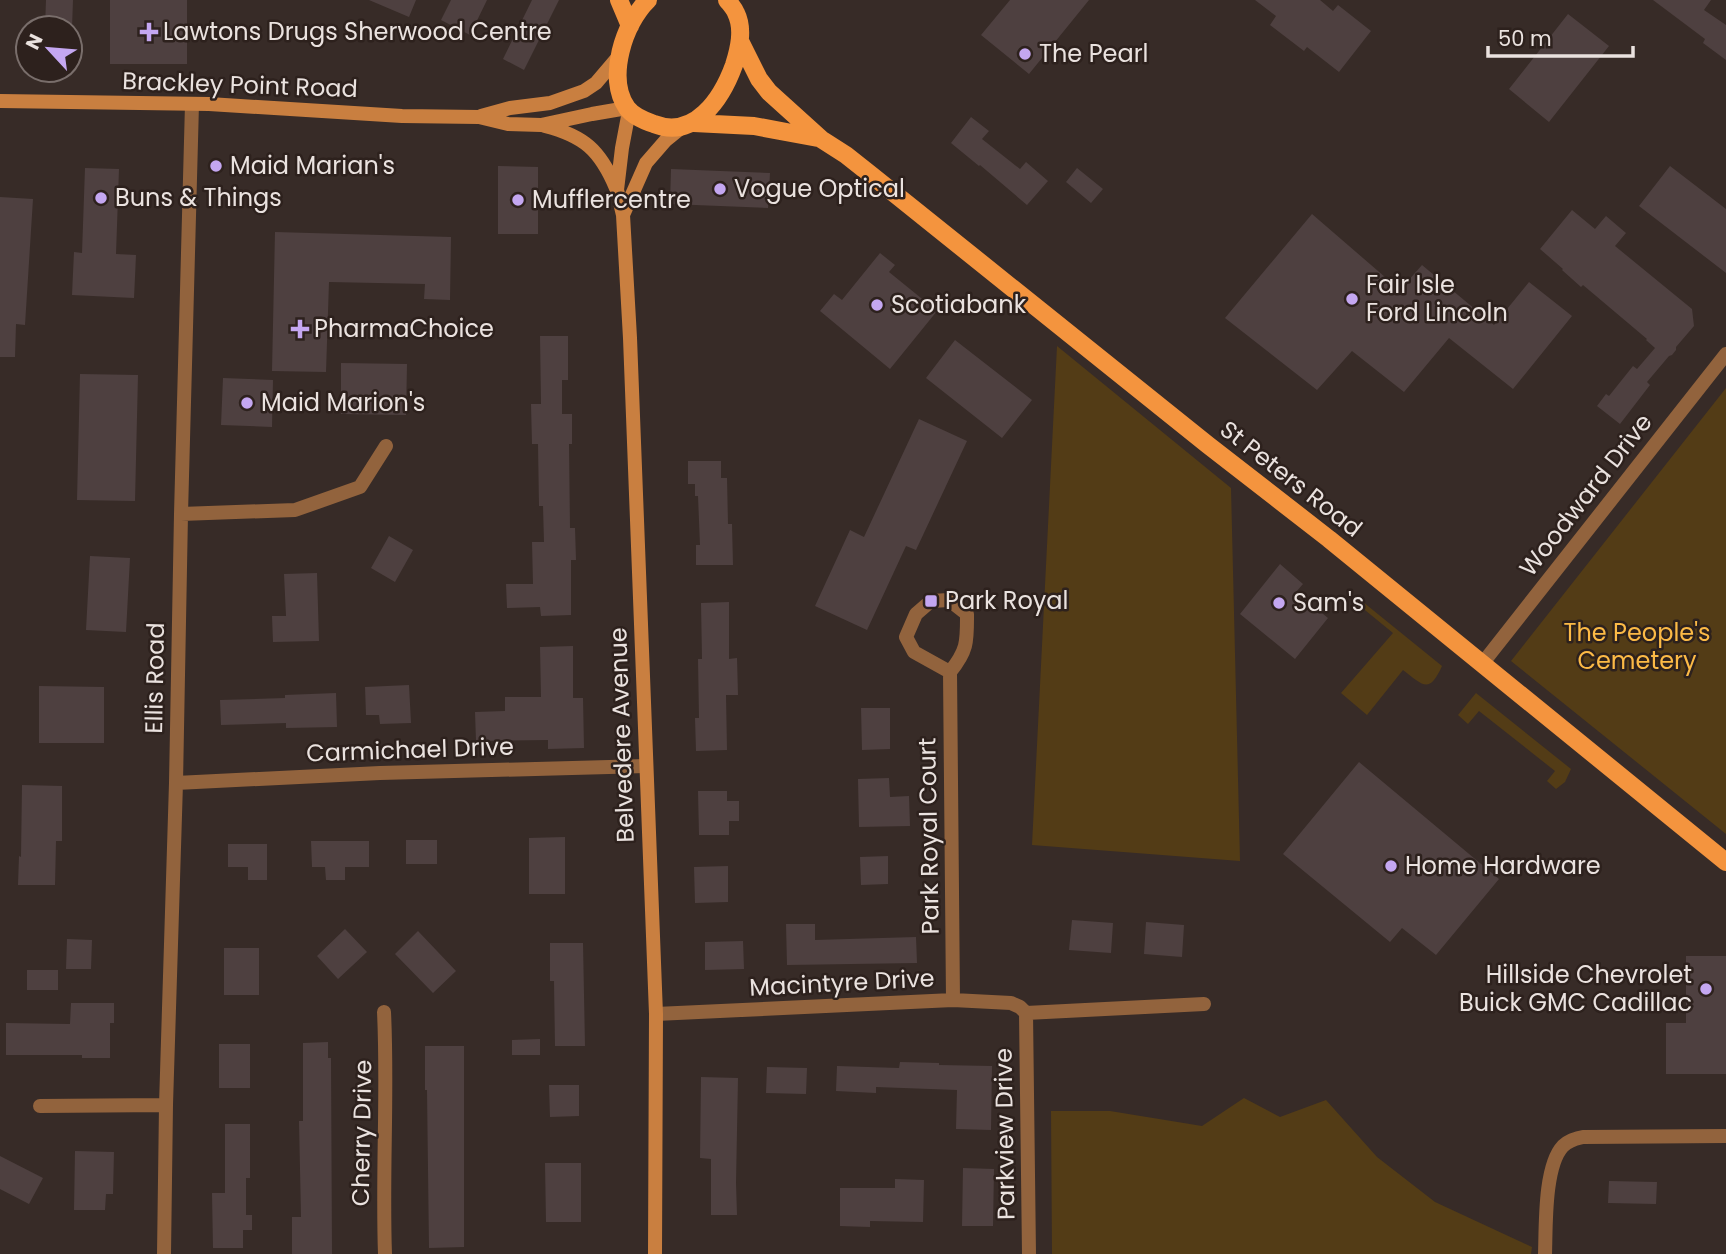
<svg xmlns="http://www.w3.org/2000/svg" width="1726" height="1254" font-family="Poppins,sans-serif">
	<rect width="100%" height="100%" fill="#372b27"/>
	<!-- green -->
	<path fill="#533c16" d="M1057 346 1231 488 1240 861 1032 845Z
		M1726 388V834L1511 661Z
		M1363 602 1442 666C1429 695 1423 685 1403 670L1367 715 1341 693 1393 633 1360 606Z
		M1476 693 1571 769 1565 782 1556 789 1547 781 1555 771 1479 711 1468 724 1458 715Z
		M1244 1098 1280 1117 1326 1100 1377 1157 1435 1202 1532 1247 1531 1254H1052L1051 1111H1110L1202 1126Z"/>
	<!-- building -->
	<path fill="#4e4040" d="M46 0H73L72 28H45Z
		M110 0H187V64H110Z
		M369 0H416L409 17Z
		M451 0H487L470 35 441 20Z
		M532 0H559L524 70 503 59Z
		M1010 0H1089L1029 74 981 35Z
		M1255 0H1320L1333 11 1338 5 1371 31 1339 72 1307 47 1304 51 1270 25 1276 16Z
		M1653 0H1711L1704 10 1726 25V60L1703 43 1705 39Z
		M1568 14 1609 46 1549 122 1509 89Z
		M971 117 989 131 982 139 1020 169 1026 162 1048 181 1027 205 980 165 979 166 951 143Z
		M498 166 538 167V234H498Z
		M1670 166 1726 209V273L1639 206Z
		M85 168 119 169 116 254 136 255 134 298 72 295 74 252 82 253Z
		M1077 168 1103 189 1091 203 1066 182Z
		M671 169 770 173 768 208 670 204Z
		M0 197 33 199 25 325 16 324 15 357H0Z
		M1572 210 1595 229 1606 216 1626 233 1615 246 1692 309 1694 326 1676 347V350L1672 355 1669 356 1647 382 1650 385 1620 424 1597 406 1606 394 1609 396 1633 366 1637 369 1655 348 1646 340 1647 339 1583 285 1581 287 1562 270 1563 269 1540 249Z
		M1312 214 1400 290 1422 265 1494 325 1529 282 1572 316 1513 389 1449 338 1404 392 1352 351 1317 390 1225 318Z
		M275 232 451 237 450 300 424 299 425 284 329 282 326 372 272 371Z
		M880 253 895 265 889 272 937 311 890 369 820 311 834 294 842 300Z
		M540 336H568V380H562V414H572V444H569L570 528H575L576 560H571V615L541 616 540 607 507 608 506 584H533L532 542H544L543 506H539L538 444H532L531 404H541Z
		M955 340 1032 400 1002 438 926 378Z
		M341 363 407 364 406 415 341 414Z
		M80 374 138 375 135 501 77 500Z
		M223 378 273 380 272 427 221 425Z
		M919 419 967 441 916 550 906 546 867 630 815 606 850 530 864 537Z
		M688 461H721V478H727L728 524H732L733 565H696V545H700L698 496H695V484H688Z
		M389 536 413 550 395 582 371 568Z
		M90 556 130 558 126 632 86 630Z
		M1280 564 1303 584 1296 592 1328 618 1295 659 1240 614Z
		M317 573 319 641 273 642 272 616H286L284 574Z
		M729 602V659L737 658 738 695H726L727 750 696 751 695 718H699L698 659H702L701 603Z
		M573 646V698H583L584 748 548 749V740L476 741 475 712 505 711V697H541L540 647Z
		M409 685 411 723 380 724 379 715H366L365 687Z
		M39 686 104 687V743H39Z
		M336 693 337 727 286 728V723L221 725 220 700 285 698V695Z
		M861 708H890V749L862 750Z
		M1359 762 1499 879 1436 955 1402 928 1390 942 1283 854Z
		M889 778 890 797 909 796 910 826 859 827 858 779Z
		M22 785 62 786V841H56L55 885H18L19 856 21 857Z
		M698 791H727V801H739V821H729V835H699Z
		M565 837V894H529V838Z
		M406 840H437V864H406Z
		M311 841H369V867H345V880H326L325 867H312Z
		M228 844H267V880H248V867H228Z
		M888 856V884L861 885 860 857Z
		M728 866V902L695 903 694 867Z
		M1072 920 1113 923 1111 953 1069 950Z
		M1146 922 1184 925 1182 957 1144 954Z
		M786 924H815V940L916 937 917 963 787 965Z
		M345 929 367 952 338 979 317 956Z
		M418 931 456 971 433 993 395 954Z
		M67 939 92 940 91 969H66Z
		M743 941 744 969 705 970V942Z
		M550 943H583L585 1046H555L554 981H550Z
		M224 948H259V995H224Z
		M1686 956H1726V1074H1666V1023H1686Z
		M27 970H58V990H27Z
		M71 1003H114V1023H110V1058H82V1055H6V1023L70 1024Z
		M540 1039V1055H512V1040Z
		M328 1042V1058H331L332 1254H292V1217H301L299 1121H303V1043Z
		M219 1044H250V1088H219Z
		M425 1046H464V1247L429 1248 427 1090H425Z
		M900 1062 939 1063V1065L992 1066 991 1130 956 1129 957 1090 876 1087V1093L836 1091 837 1066 899 1068Z
		M767 1067 807 1068 806 1094 766 1093Z
		M701 1077 738 1078 736 1183 737 1215H711V1159L700 1158Z
		M549 1085H579V1116L550 1117Z
		M225 1124H250V1178H246V1215H252V1230H243V1248H213L212 1193H225Z
		M75 1151 114 1152 113 1194H106L105 1210H74Z
		M0 1156 43 1178 29 1204 0 1189Z
		M545 1163H581V1222H546Z
		M963 1168 994 1169 993 1226H962Z
		M895 1179 924 1180 923 1222 870 1221V1227L840 1226V1188H895Z
		M1609 1181 1657 1182 1656 1204 1608 1203Z"/>
	<g fill="none" stroke-linecap="round" stroke-linejoin="round">
		<!-- minor -->
		<path stroke="#92633d" stroke-width="14" d="M181 514 295 510 360 487 386 446
			M1482 664 1726 354
			M950 672 914 652 906 637 916 614 931 601 949 600 967 614C967 641 968 650 950 672L953 1000
			M176 783 380 773 646 766
			M384 1012C388 1093 382 1173 385 1254
			M1026 1013 1029 1254
			M1026 1013 1204 1004
			M656 1014 953 1000 1011 1003 1020 1007 1026 1013
			M40 1106 166 1105
			M164 1254 166 1105 176 783 181 514 192 104
			M1545 1254C1546 1227 1544 1166 1563 1146 1569 1140 1575 1139 1583 1137L1726 1136"/>
		<!-- secondary -->
		<path stroke="#c97f40" stroke-width="14" d="M0 101 209 104 402 116 479 117 508 124 541 125 592 114 627 108
			M629 111 622 148 617 190 623 215 630 338 656 1014 655 1254
			M481 116 510 108 550 103 584 91 596 83 619 56
			M545 126C584 136 600 150 616 188
			M623 215 646 163 666 140 682 127"/>
		<!-- primary -->
		<path stroke="#f4943e" stroke-width="18" d="M619 0 630 26
			M648 0C624 23 606 78 627 108 633 116 645 121 654 124 695 140 722 98 734 65 739 49 744 29 736 13 734 8 730 4 727 0
			M740 41 759 79 769 92 821 139 846 155 870 174 1208 445 1329 539 1726 862
			M694 123 754 126 818 138"/>
	</g>
	<!-- markers -->
	<g fill="#c4a7f1" stroke="#2d211d" stroke-width="2.5">
		<path d="M145.5 21.5h7v7h7v7h-7v7h-7v-7h-7v-7h7z"/>
		<circle cx="1025" cy="54" r="7"/>
		<circle cx="216" cy="166" r="7"/>
		<circle cx="720" cy="189" r="7"/>
		<circle cx="101" cy="198" r="7"/>
		<circle cx="518" cy="200" r="7"/>
		<circle cx="1352" cy="299" r="7"/>
		<circle cx="877" cy="305" r="7"/>
		<path d="M296.5 318.5h7v7h7v7h-7v7h-7v-7h-7v-7h7z"/>
		<circle cx="247" cy="403" r="7"/>
		<rect x="924" y="594" width="14" height="14" rx="3.5"/>
		<circle cx="1279" cy="603" r="7"/>
		<circle cx="1391" cy="866" r="7"/>
		<circle cx="1706" cy="989" r="7"/>
	</g>
	<g text-anchor="middle" stroke-width="5" stroke-linejoin="round" paint-order="stroke">
		<!-- poi labels -->
		<g font-size="24" fill="#eae2df" stroke="#2d211d" text-anchor="start">
			<text x="163" y="40">Lawtons Drugs Sherwood Centre</text>
			<text x="1039" y="62">The Pearl</text>
			<text x="230" y="174">Maid Marian's</text>
			<text x="734" y="197">Vogue Optical</text>
			<text x="115" y="206">Buns &amp; Things</text>
			<text x="532" y="208">Mufflercentre</text>
			<text x="1366" y="293">Fair Isle<tspan x="1366" dy="28">Ford Lincoln</tspan></text>
			<text x="891" y="313">Scotiabank</text>
			<text x="314" y="337">PharmaChoice</text>
			<text x="261" y="411">Maid Marion's</text>
			<text x="945" y="609">Park Royal</text>
			<text x="1293" y="611">Sam's</text>
			<text x="1405" y="874">Home Hardware</text>
			<text x="1692" y="983" text-anchor="end">Hillside Chevrolet<tspan x="1692" dy="28">Buick GMC Cadillac</tspan></text>
		</g>
		<!-- street labels -->
		<g font-size="24" fill="#eae2df" stroke="#2d211d">
			<text transform="translate(240 85) rotate(2)" y="8">Brackley Point Road</text>
			<text transform="translate(1291 479) rotate(38)" y="8">St Peters Road</text>
			<text transform="translate(1586 495) rotate(-52)" y="8">Woodward Drive</text>
			<text transform="translate(155 678) rotate(-89)" y="8">Ellis Road</text>
			<text transform="translate(622 735) rotate(-92)" y="8">Belvedere Avenue</text>
			<text transform="translate(410 750) rotate(-2)" y="8">Carmichael Drive</text>
			<text transform="translate(929 836) rotate(-91)" y="8">Park Royal Court</text>
			<text transform="translate(842 983) rotate(-3)" y="8">Macintyre Drive</text>
			<text transform="translate(362 1133) rotate(-89)" y="8">Cherry Drive</text>
			<text transform="translate(1005 1134) rotate(-91)" y="8">Parkview Drive</text>
		</g>
		<!-- park labels -->
		<g font-size="24" fill="#fcba46" stroke="#2d211d">
			<text x="1637" y="641">The People's<tspan x="1637" dy="28">Cemetery</tspan></text>
		</g>
	</g>
	<!-- north arrow -->
	<g transform="translate(49 49) rotate(296)"><circle r="33" fill="#2d211d" stroke="#796e6b" stroke-width="2"/>
	<path d="M0-5L12 26L0 18L-12 26Z" fill="#c4a7f1"/>
	<text y="-10" font-size="19" font-weight="bold" text-anchor="middle" fill="#eae2df">N</text>
	</g>
	<!-- scale -->
	<path d="M1488 46v10h145v-10" fill="none" stroke="#eae2df" stroke-width="3.5"/>
	<text x="1498" y="46" font-size="21" fill="#eae2df" stroke="#2d211d" stroke-width="5" paint-order="stroke">50 m</text>
</svg>
